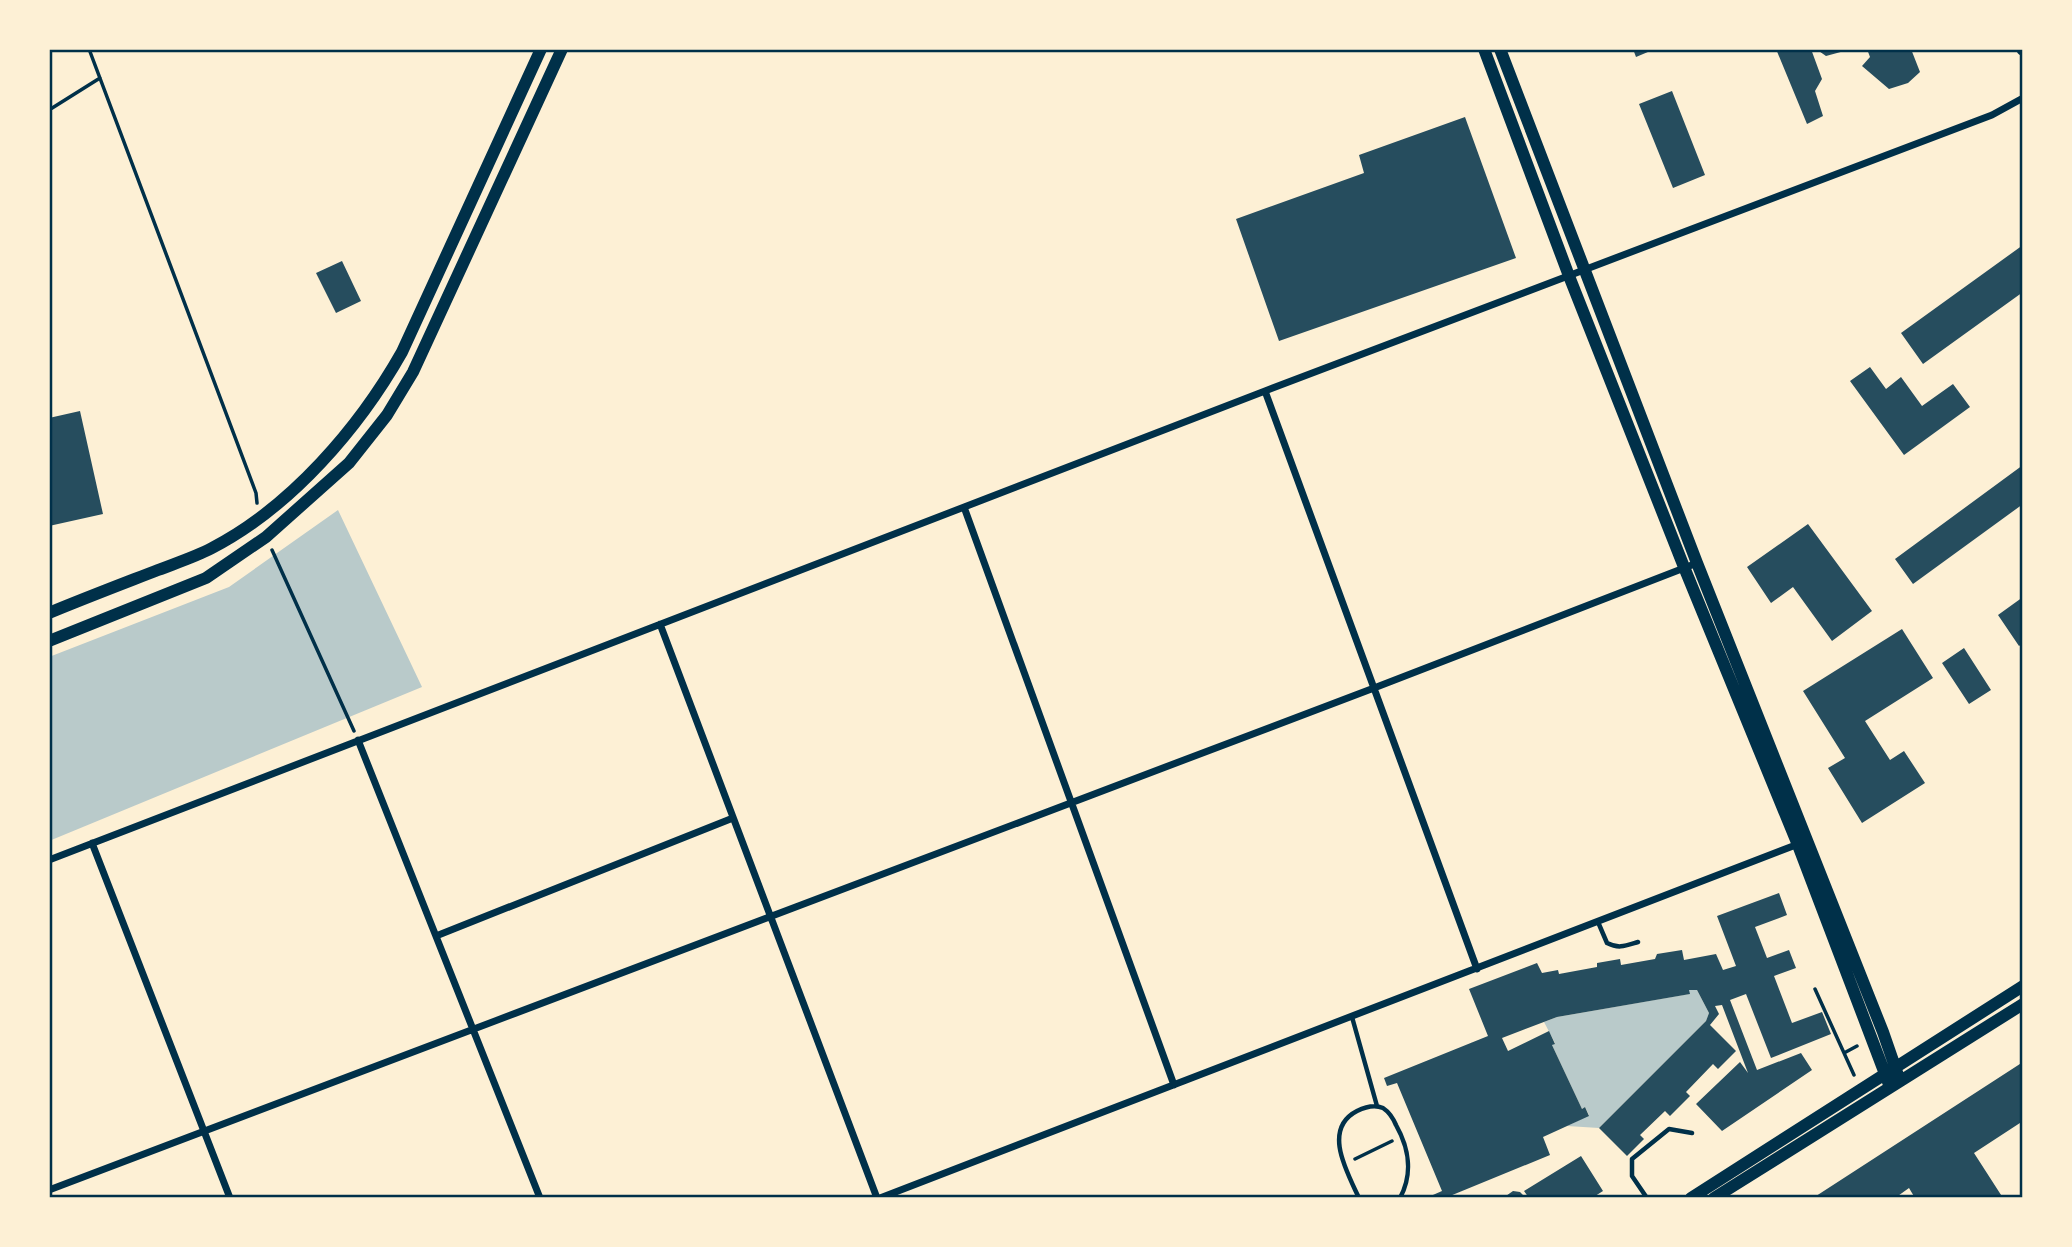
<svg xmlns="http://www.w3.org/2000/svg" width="2072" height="1247" font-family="Manrope,sans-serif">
	<rect width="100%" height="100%" fill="#fdf0d5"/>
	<!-- green -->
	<path fill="#b9caca" d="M338 510 422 687 49 841V657L229 587Z
		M1689 990H1697L1709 1013 1706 1021 1599 1128 1567 1126 1589 1115 1585 1107 1582 1109 1552 1045 1555 1043 1544 1022 1557 1017 1689 994Z"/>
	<!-- building -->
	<path fill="#264d5e" d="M1633 49H1655L1636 57Z
		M1776 49H1811L1822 79 1815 91 1823 116 1807 124Z
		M1816 49H1848V50L1826 56Z
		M1867 49H1911L1920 72 1908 83 1889 89 1862 66 1870 57Z
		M1672 91 1705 175 1673 188 1639 104Z
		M1465 117 1516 258 1279 341 1236 219 1364 173 1359 155Z
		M2023 245V292L1923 364 1901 333Z
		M342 261 361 301 336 313 316 273Z
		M1870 367 1886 389 1901 377 1922 406 1953 384 1970 407 1904 455 1850 381Z
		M80 411 103 514 49 526V418Z
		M2023 465V504L1913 584 1895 559Z
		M1808 524 1872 611 1832 641 1793 587 1771 603 1747 567Z
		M2023 597V643L2019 646 1998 615Z
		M1902 629 1933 678 1865 721 1890 760 1904 751 1925 783 1862 823 1828 768 1845 758 1803 691Z
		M1964 648 1991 690 1969 704 1942 663Z
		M1779 893 1787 915 1755 927 1767 958 1789 950 1796 968 1774 976 1792 1023 1822 1012 1831 1034 1771 1058 1746 994 1730 1000 1757 1070 1801 1053 1812 1070 1722 1131 1696 1104 1740 1062 1748 1073 1722 1005 1715 1006 1719 1014 1710 1025 1736 1051 1718 1069 1713 1064 1686 1092 1690 1096 1670 1116 1665 1111 1640 1135 1644 1139 1627 1156 1599 1128 1706 1021 1709 1013 1697 990H1689L1690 994 1557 1017 1502 1038 1508 1051 1549 1031 1555 1044 1552 1045 1582 1109 1585 1107 1589 1116 1543 1137 1550 1155 1445 1198H1426L1442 1191 1397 1083 1387 1086 1384 1078 1488 1036 1469 989 1537 963 1542 973 1558 970 1559 974 1597 967V963L1620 959 1621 965 1655 959 1657 954 1682 950 1684 960 1716 954 1723 970 1736 966 1717 916Z
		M2023 1062V1121L1974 1153 2003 1198H1915L1909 1188 1895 1198H1813Z
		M1581 1156 1603 1191 1592 1198H1529L1524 1191Z
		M1513 1191 1520 1192 1526 1198H1503Z"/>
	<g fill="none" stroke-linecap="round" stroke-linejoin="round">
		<!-- path -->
		<path stroke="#003049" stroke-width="3.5" d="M89 49 256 493 257 503
			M49 110 100 78
			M272 550 354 731
			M1815 989 1854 1075
			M1844 1053 1857 1046
			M1355 1159 1392 1141
			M1466 1198H1469"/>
		<!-- service -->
		<path stroke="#003049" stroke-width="4.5" d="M1598 922 1607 943C1619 949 1625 946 1638 942
			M1352 1017 1377 1106
			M1359 1198C1347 1172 1322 1129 1357 1111 1365 1107 1374 1104 1383 1108 1389 1112 1393 1118 1396 1125 1409 1148 1413 1174 1400 1198
			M1647 1198 1632 1176V1159L1669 1129 1692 1133"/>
		<!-- minor -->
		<path stroke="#003049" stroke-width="7" d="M1265 391 1477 969
			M964 507 1174 1085
			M660 624 877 1198
			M358 740 540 1198
			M92 843 230 1198
			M49 860 1265 391 1992 115 2023 98
			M436 936 733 818
			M49 1190 1374 688 1697 563
			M880 1198 1801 843"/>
		<!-- secondary -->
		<path stroke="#003049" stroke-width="12" d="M1484 49 1569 276 1684 567 1798 845 1890 1087
			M1500 49 1697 563 1883 1032 1900 1081
			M2022 49 2023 50
			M49 613C85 598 122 584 158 570 176 563 195 557 212 548 291 507 359 428 402 352L541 49
			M49 641 206 578 266 537 349 463 387 415 413 372 562 49
			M1691 1198 2023 986
			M1714 1198 2023 1004"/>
	</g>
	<!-- border -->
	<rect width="2072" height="1247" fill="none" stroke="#fdf0d5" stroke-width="102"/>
	<rect x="51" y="51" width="1970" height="1145" fill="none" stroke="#003049" stroke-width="2.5"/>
</svg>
